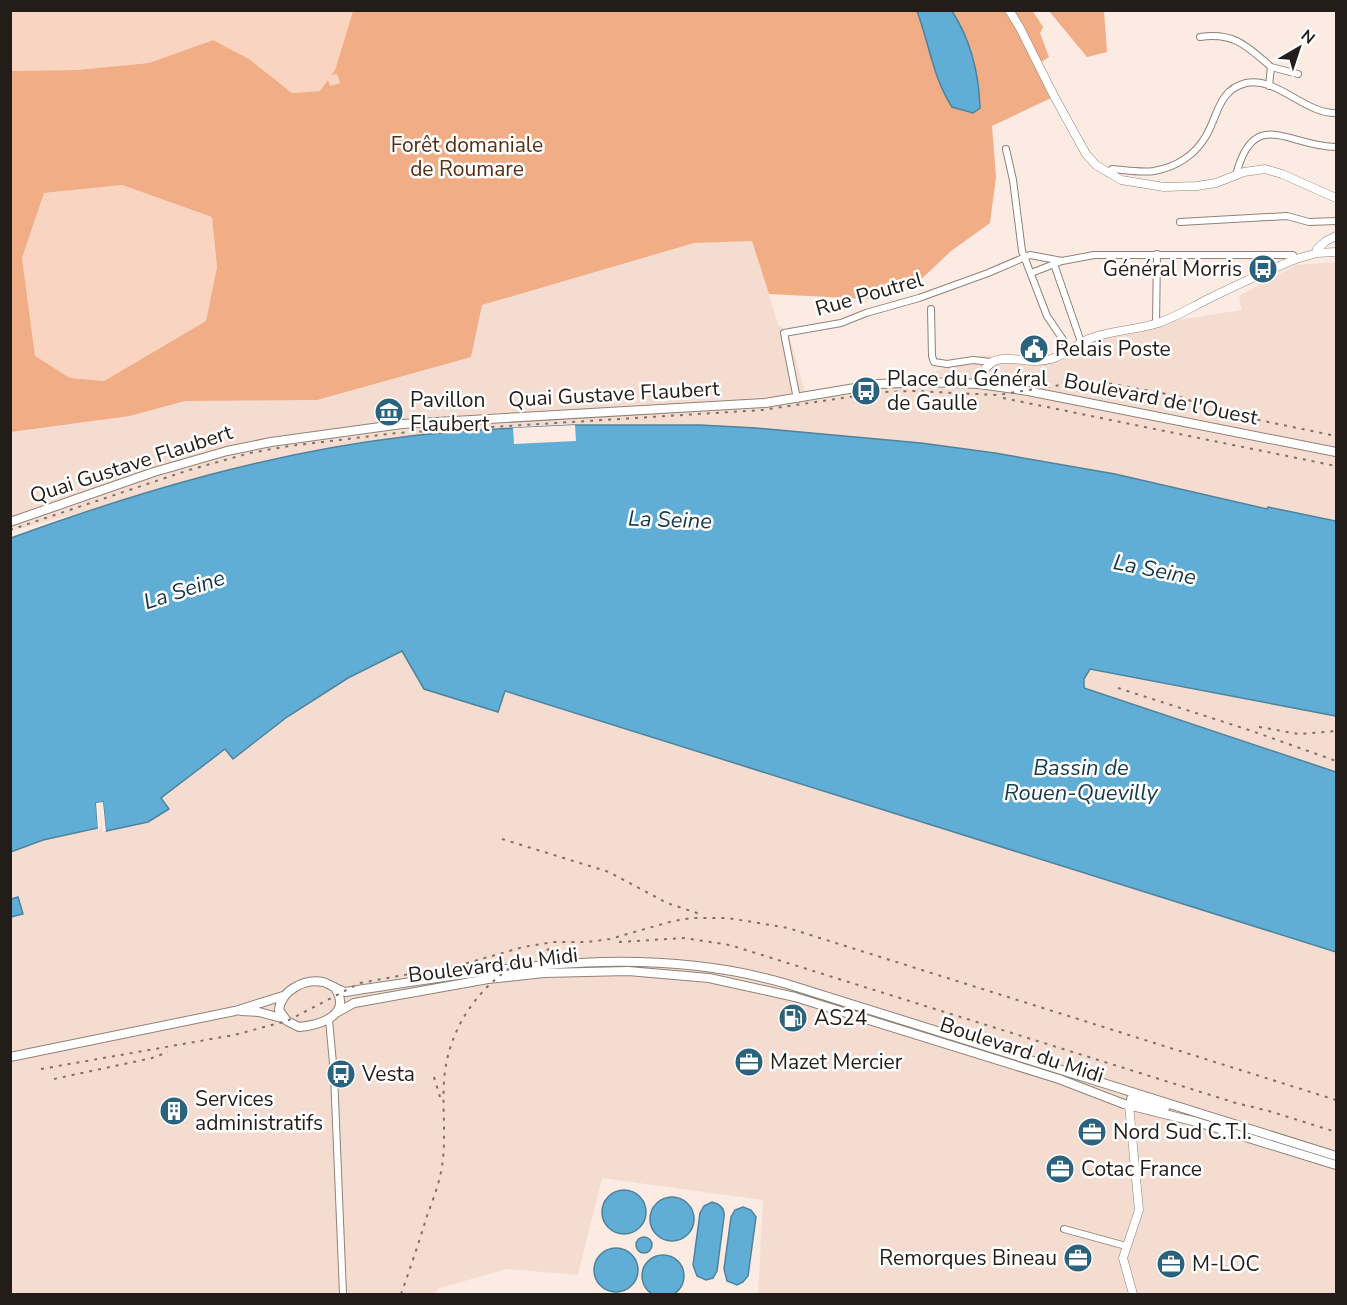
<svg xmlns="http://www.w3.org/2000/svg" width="1347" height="1305" font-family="'Nunito Sans',sans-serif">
	<rect width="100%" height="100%" fill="#fbebe2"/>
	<!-- built -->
	<path fill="#f4ddd0" d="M753 235 757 254 778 325 788 332 805 392 899 383 984 355 1042 358 1059 353 1093 333 1242 310 1239 296 1296 265 1336 262V539L204 480 11 531V432L130 416 185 401 317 400 495 297 551 285 634 260 658 240Z
		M402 651 424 689 498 712 505 691 1336 952V1294H758L763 1200 602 1178 578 1275 507 1269 440 1288 434 1294H11V852L43 840 98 828 96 803 160 798 226 749 233 758 287 717 348 678Z
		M1090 669 1336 716V772L1084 688V679Z"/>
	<!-- green -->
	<path fill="#f9d5c1" d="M11 11H353L335 70 331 74H337L340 83 330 86 328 81 321 91 292 93 249 59 213 40 149 63 76 70 11 71Z
		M122 185 212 217 217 267 206 321 104 381 70 378 35 357 22 258 44 193Z"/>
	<!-- forest -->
	<path fill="#f1ad85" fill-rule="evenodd" d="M917 10 935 70 944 95 980 98C975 66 969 38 952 11L1032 10 1043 27 1040 33 1049 57 1038 64 1051 98 992 126 996 177 990 223 951 251 913 287 867 299 769 294 752 241 694 243 482 305 471 357 317 400 185 401 130 416 11 432 10 71 76 70 149 63 213 40 249 59 292 93 320 91 328 80 330 86 340 83 337 74 331 75 335 70 353 11ZM122 185 212 217 217 267 206 321 104 381 70 378 35 356 22 258 44 193Z
		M1049 11H1104L1107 52 1087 57Z"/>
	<!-- water -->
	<path fill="#60aed5" stroke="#4e829d" stroke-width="1.5" d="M917 11H952C970 39 979 74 980 108L973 113 952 107C933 78 929 43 917 11Z
		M575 425H700L756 428 921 443 995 453 1115 474 1267 509 1268 507 1336 521V716L1090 669 1084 679V688L1336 772V952L505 691 498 712 424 689 402 651 348 678 287 717 233 759 225 749 161 798 169 809 148 822 106 831 103 802 96 803 98 828 43 840 11 852V538C137 492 269 453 403 437 459 430 518 428 575 425Z
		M18 897 23 914 11 917V899Z
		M602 1212a22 22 0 1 1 44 0a22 22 0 1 1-44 0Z
		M650 1219a22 22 0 1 1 44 0a22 22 0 1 1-44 0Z
		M712 1202C720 1204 725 1209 724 1217L717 1271 713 1278 706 1280 697 1276 693 1265 700 1213 704 1206Z
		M743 1207 751 1210 756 1217 748 1276 743 1282 737 1285 727 1281 724 1269 731 1217 735 1210Z
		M636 1245a8 8 0 1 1 16 0a8 8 0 1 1-16 0Z
		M594 1270a22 22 0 1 1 44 0a22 22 0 1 1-44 0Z
		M642 1276a21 21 0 1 1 42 0a21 21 0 1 1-42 0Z"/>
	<!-- pier -->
	<path fill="#fbebe2" d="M575 425 576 441 514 444 513 428Z
		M103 802 106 831 103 832 100 805 101 828 98 831 96 803Z"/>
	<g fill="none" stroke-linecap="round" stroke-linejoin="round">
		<!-- minor casing -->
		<g stroke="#908279" stroke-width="8">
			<path id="minor" d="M1200 37C1234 32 1247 46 1271 67L1269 86
				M1271 67 1298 74
				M1006 149 1013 180 1022 251 1047 316 1070 350
				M1108 173 1112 169C1125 170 1141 173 1154 171 1176 167 1195 155 1206 136 1218 116 1218 90 1246 83 1276 76 1305 114 1336 113
				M1236 175C1254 105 1289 147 1336 147
				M1180 222 1287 216 1309 222 1336 221
				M1054 264 1081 342
				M1031 273 1062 261 1094 255H1293L1296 259
				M931 309 932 356 934 362 947 364 973 360 991 362
				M1156 324 1157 254
				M797 399 784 333 841 323 866 313 919 298 988 273 1030 255 1062 261
				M329 1020 334 1074 343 1294
				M1064 1229 1126 1246"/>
		</g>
		<!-- tertiary casing -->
		<g stroke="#908279" stroke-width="9">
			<path id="tertiary" d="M1009 10 1020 28 1054 96 1086 154 1096 165 1121 180 1164 187 1197 186 1216 183 1244 172 1265 169 1282 174 1336 198
				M1317 253V249L1326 241 1336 236
				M979 384C990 341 1021 368 1051 359 1066 355 1077 343 1091 338 1113 330 1137 330 1158 323 1176 317 1192 307 1208 299 1237 285 1266 271 1296 259L1317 253 1336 252
				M1129 1105 1139 1210 1123 1258 1133 1294"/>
		</g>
		<!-- secondary casing -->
		<g stroke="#908279" stroke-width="10">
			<path id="secondary" d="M10 522 154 472 227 451 271 442 402 424 765 403 879 384 925 382 979 384 1028 391 1336 452
				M335 988C353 1015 320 1025 299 1027L287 1021 279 1010C281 991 304 978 323 982 330 984 338 990 345 992 492 970 641 941 787 984L1336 1156
				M241 1011 259 1012 285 1019
				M336 1013 354 1003 488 979 544 973 628 971 709 978 795 997 1059 1079 1124 1104 1197 1122 1336 1165
				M10 1057 235 1011 283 996
				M1131 1099 1165 1108"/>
		</g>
		<!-- minor -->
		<use href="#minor" stroke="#fff" stroke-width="6"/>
		<!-- tertiary -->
		<use href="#tertiary" stroke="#fff" stroke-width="8"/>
		<!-- secondary -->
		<use href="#secondary" stroke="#fff" stroke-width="8"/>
		<!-- rail -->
		<path stroke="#7c716c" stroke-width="2" stroke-dasharray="3 6" stroke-linecap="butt" d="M1003 398 1336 466
			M10 530 189 470 250 453 289 446 397 433 762 410 883 392 914 391 997 395 1073 383H1107L1177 396 1225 413 1336 436
			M1118 688 1252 731 1336 761
			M1259 727 1299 734 1336 731
			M502 839 609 872 667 903 700 914
			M619 942 684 938 730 945 1236 1103 1269 1111 1336 1132
			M41 1069 234 1035 287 1021 360 983 464 964 523 947 553 942H587L610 939 673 921 692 918H728L788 928 1336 1100
			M434 1077 440 1097
			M54 1079 152 1058 168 1052
			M401 1294C410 1269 419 1242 427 1216 432 1202 438 1187 441 1172 447 1142 442 1112 444 1081 448 1019 493 965 553 948"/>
	</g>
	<!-- icons -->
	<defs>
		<g id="bus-disc" transform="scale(1.5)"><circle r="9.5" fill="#2b627d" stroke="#fff"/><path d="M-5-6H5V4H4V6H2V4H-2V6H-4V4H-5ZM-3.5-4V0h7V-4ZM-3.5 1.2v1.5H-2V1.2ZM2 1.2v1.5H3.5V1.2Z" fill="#fff"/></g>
		<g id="civic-disc" transform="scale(1.5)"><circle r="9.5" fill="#2b627d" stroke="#fff"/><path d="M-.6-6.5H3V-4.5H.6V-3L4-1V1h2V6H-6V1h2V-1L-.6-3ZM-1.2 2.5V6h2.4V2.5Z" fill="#fff"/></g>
		<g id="museum-disc" transform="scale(1.5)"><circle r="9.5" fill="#2b627d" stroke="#fff"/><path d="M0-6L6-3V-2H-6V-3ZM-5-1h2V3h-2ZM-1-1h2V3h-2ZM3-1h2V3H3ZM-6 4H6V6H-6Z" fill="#fff"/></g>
		<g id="fuel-disc" transform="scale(1.5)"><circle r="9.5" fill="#2b627d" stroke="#fff"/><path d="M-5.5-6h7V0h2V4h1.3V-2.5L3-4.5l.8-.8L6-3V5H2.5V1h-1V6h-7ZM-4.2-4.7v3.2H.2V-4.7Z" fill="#fff"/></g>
		<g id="office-disc" transform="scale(1.5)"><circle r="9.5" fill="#2b627d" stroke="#fff"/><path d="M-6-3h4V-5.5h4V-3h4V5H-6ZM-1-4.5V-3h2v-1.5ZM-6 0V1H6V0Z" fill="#fff"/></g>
		<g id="building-disc" transform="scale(1.5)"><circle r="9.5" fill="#2b627d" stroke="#fff"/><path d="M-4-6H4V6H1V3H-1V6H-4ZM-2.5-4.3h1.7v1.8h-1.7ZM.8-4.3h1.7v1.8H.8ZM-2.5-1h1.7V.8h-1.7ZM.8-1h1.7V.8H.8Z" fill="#fff"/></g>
	</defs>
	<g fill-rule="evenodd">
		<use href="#bus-disc" x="1263" y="269"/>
		<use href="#civic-disc" x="1034" y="349"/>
		<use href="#bus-disc" x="866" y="391"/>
		<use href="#museum-disc" x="389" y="412"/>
		<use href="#fuel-disc" x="793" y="1018"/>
		<use href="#office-disc" x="749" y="1062"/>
		<use href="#bus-disc" x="341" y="1074"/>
		<use href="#building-disc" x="174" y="1111"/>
		<use href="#office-disc" x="1092" y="1132"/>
		<use href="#office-disc" x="1060" y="1169"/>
		<use href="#office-disc" x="1078" y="1258"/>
		<use href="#office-disc" x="1171" y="1264"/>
	</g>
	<g text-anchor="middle" stroke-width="5" stroke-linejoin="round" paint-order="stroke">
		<!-- park labels -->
		<g font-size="21" fill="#592e11" stroke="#fff">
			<text x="467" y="152">Forêt domaniale<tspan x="467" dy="24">de Roumare</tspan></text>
		</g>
		<!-- poi labels -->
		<g font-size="21" fill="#231d1a" stroke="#fff" text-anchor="start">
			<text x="1242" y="276" text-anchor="end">Général Morris</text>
			<text x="1055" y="356">Relais Poste</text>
			<text x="887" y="386">Place du Général<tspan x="887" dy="24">de Gaulle</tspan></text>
			<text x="410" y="407">Pavillon<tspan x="410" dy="24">Flaubert</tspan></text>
			<text x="814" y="1025">AS24</text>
			<text x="770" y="1069">Mazet Mercier</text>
			<text x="362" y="1081">Vesta</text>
			<text x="195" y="1106">Services<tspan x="195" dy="24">administratifs</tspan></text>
			<text x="1113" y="1139">Nord Sud C.T.I.</text>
			<text x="1081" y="1176">Cotac France</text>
			<text x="1057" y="1265" text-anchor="end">Remorques Bineau</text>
			<text x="1192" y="1271">M-LOC</text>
		</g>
		<!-- street labels -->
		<g font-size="21" fill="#231d1a" stroke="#fff">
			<text transform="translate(869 294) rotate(-16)" y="7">Rue Poutrel</text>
			<text transform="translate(614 394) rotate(-3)" y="7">Quai Gustave Flaubert</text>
			<text transform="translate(1161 399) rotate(11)" y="7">Boulevard de l'Ouest</text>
			<text transform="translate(131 464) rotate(-18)" y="7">Quai Gustave Flaubert</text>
			<text transform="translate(493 965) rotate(-7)" y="7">Boulevard du Midi</text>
			<text transform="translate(1022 1050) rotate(18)" y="7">Boulevard du Midi</text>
		</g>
		<!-- water labels -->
		<g font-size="22" font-style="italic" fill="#16394a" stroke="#fff">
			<text transform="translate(670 519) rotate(2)" y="8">La Seine</text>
			<text transform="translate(1155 569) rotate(11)" y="8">La Seine</text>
			<text transform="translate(184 589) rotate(-18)" y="8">La Seine</text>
			<text x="1081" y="775">Bassin de<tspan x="1081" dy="25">Rouen-Quevilly</tspan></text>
		</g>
	</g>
	<!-- border -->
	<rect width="1347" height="1305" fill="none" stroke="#231d1a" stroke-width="24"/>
	<!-- north arrow -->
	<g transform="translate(1299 48) rotate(39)" stroke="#ffffff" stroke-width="4.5" paint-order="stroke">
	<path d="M0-4.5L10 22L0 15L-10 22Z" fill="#231d1a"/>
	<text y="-9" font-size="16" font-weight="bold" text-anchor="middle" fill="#231d1a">N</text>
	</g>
</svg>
